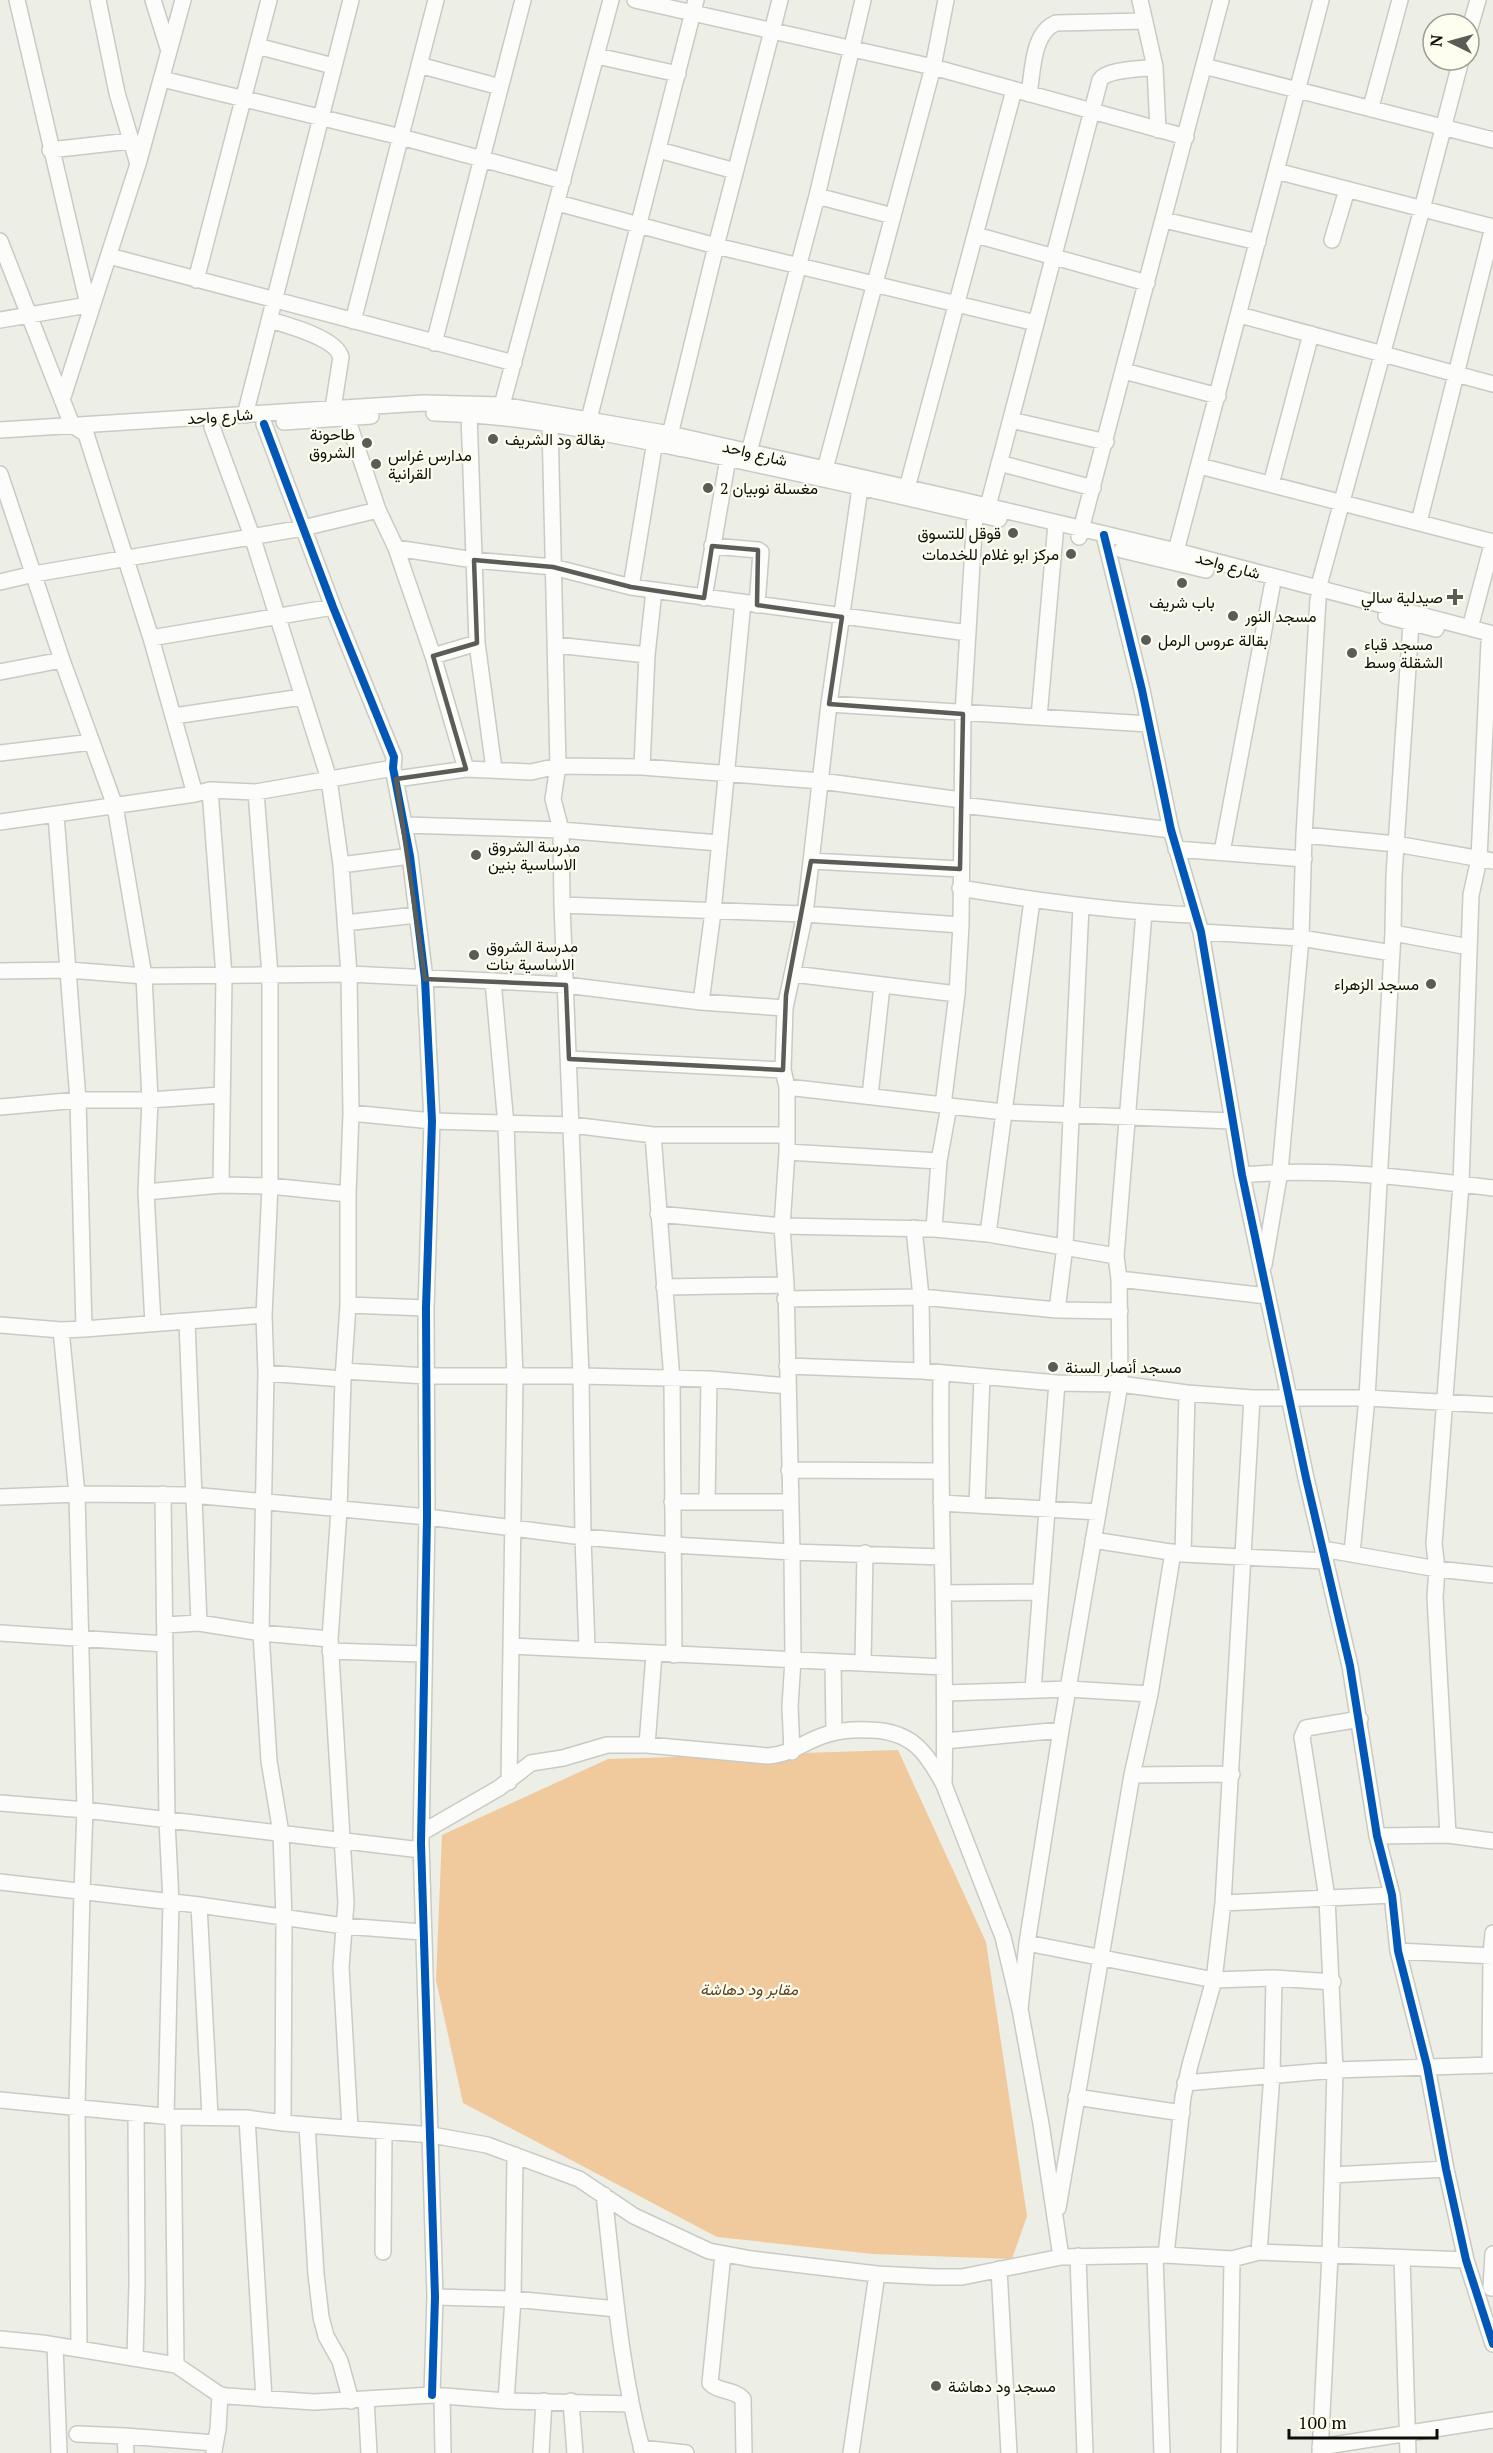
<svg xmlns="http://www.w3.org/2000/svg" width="1493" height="2453" font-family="'PT Serif',Vazirmatn,serif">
	<rect width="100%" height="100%" fill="#edeee6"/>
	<!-- green -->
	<path fill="#f0ca9d" d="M898 1750 986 1942 1027 2216 1012 2259 873 2254 717 2237 463 2103 436 1980 442 1835 608 1759Z"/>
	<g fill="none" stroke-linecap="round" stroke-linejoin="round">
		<!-- minor casing -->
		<g stroke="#cacac4" stroke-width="18">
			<path id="minor" d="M17 0 90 313
				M98 0 117 93 138 164
				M153 0 169 51
				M635 0 933 67 1186 137
				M1140 0 1155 67 1158 130
				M1469 31 1478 0
				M257 46 333 66
				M597 56 678 74
				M419 65 500 87
				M1204 66 1493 140
				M162 79 401 137 563 181
				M1029 94C1033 71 1032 33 1056 23L1145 21
				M1371 107 1400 0
				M50 150 130 141
				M659 150 735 171
				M1276 171 1493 227
				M817 196 893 216
				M558 203 716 246 1036 323
				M1164 220 1258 242
				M976 235 1147 283
				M1332 240 1347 190
				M0 241 72 425 86 434 151 638 195 794
				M109 256 514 363
				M196 280 269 0
				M1240 315 1493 384
				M0 320 88 305
				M270 320C287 325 336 338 341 357L333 408
				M353 321 436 0
				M434 343 523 0
				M1124 371 1218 396
				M62 400 138 164 183 0
				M502 405 611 0
				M434 413C521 415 605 433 689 450 793 472 897 495 999 519
				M469 414 477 643 494 769
				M245 415 351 0
				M347 418 378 510 396 548 433 656 466 769
				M589 419 696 0
				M1011 420 1106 442
				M284 422 371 416
				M550 423 558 766 553 799 561 830 562 905 581 1376 583 1537 587 1649
				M264 424 333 607 394 757 393 768 410 856 425 979 432 1121 426 1308 427 1517 421 1843 435 2297 432 2395
				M212 427 252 536 329 779 341 865 349 974 351 1113 348 1194V1305L343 1379 339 1510 330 1639 346 1903 341 1967 350 2128
				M0 430 423 403 502 405 670 434 957 499 1176 551 1493 634
				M668 443 716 246 780 0
				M749 452 817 196 863 0
				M999 463 1093 488
				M1200 466 1493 542
				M825 469 933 67 946 0
				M0 474 62 660 115 806 144 976 150 1100 146 1192 153 1324
				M1271 484 1311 334
				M907 488 1014 90
				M988 506 1100 80C1107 69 1142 69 1155 67
				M1419 522 1493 227
				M1104 535 1142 690 1171 830 1201 932 1242 1175 1306 1478 1350 1666 1377 1836 1392 1895 1398 1951 1427 2066 1446 2169 1466 2260 1493 2344
				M1079 537 1221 0
				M712 546 758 550 761 552 757 605
				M396 548 474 560 553 567 631 587 968 633
				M1122 550 1206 570
				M1176 551 1321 0
				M0 582 34 574 303 528 378 510
				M631 587 656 435
				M1318 589 1422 209 1461 60
				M704 598 728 458
				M1386 616 1436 629
				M1470 628 1493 541
				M151 638 333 607
				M556 645 647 655
				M433 656 477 643
				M0 672 62 660
				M829 704 1149 724
				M174 716 302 697
				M1039 717 1056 524
				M0 753 92 742
				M642 767 647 655 654 591
				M396 779 466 769 531 772 558 766 642 767 821 781 961 800
				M210 790 224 976 221 1185
				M256 792 270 975V1186L264 1315 266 1373 261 1633 269 1761 281 1833 284 1918 283 2123
				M962 805 1171 830
				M56 815 78 1100 84 1329
				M0 822 195 794 210 790 256 792 393 768
				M405 825 561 830 719 843
				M1304 835 1396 844 1493 861
				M1176 849 1304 859
				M1222 852 1272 587
				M811 861 960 869
				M341 865 410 856
				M960 888C1038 901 1116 912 1195 915
				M562 905 805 914 961 925
				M345 923 416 915
				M1201 932 1301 938 1392 953
				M1393 933 1469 947
				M0 971 69 970 144 976 349 974 493 981 566 985 701 1002 785 1008
				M793 974 957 994
				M493 981 506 1125 515 1378 509 1782
				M701 1002 713 912 743 602
				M569 1059 783 1070
				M787 1087 943 1105
				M870 1096 882 986
				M949 1106 1004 1112 1232 1121
				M0 1107 78 1100H150L221 1095
				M351 1113 432 1121 572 1125 653 1135H785
				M653 1135 672 1380 674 1655
				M787 1152 939 1161
				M1242 1175C1324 1167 1411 1178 1493 1188
				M146 1192 221 1185 270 1186 348 1194
				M658 1214 782 1226 934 1229 988 1234 1116 1256
				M914 1228 921 1297 922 1371
				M934 1229 939 1161 949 1106 943 1105 957 994 961 925 963 714 975 514
				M988 1234 1032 900
				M1264 1265 1280 1171 1301 938 1304 835 1318 599
				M1119 1279 1267 1296
				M664 1287 786 1285
				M785 1299 921 1297 1057 1310 1120 1311
				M348 1305 426 1308
				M1057 1310 1065 1246 1081 906
				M187 1322 199 1623
				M0 1325 61 1330 84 1329 264 1315
				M61 1330 77 1494 85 1810 82 1891 77 2106 79 2348
				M787 1366 922 1371 1057 1383 1120 1384 1187 1393 1252 1398H1367L1493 1405
				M344 1371 426 1376H581L709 1379 788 1386
				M266 1373 343 1379
				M941 1373C939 1510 947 1647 944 1784
				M789 1470 940 1471
				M163 1494 167 1821 171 1902 166 2116
				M0 1497 77 1494 192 1495 427 1517 583 1537 673 1545 792 1552 942 1557
				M672 1502H790
				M707 1502 709 1379
				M941 1503 1098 1512
				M977 1505 982 1377
				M1093 1540 1183 1554 1325 1561
				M1323 1549 1437 1569 1493 1575
				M1352 1553 1367 1398 1393 933 1394 875 1411 623
				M1183 1554 1187 1393
				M943 1593 1040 1592
				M165 1625 199 1623 261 1633 330 1639
				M0 1633 165 1644
				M511 1646 944 1667
				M330 1651 423 1654
				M833 1662 834 1732
				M863 1663 865 1553
				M1033 1689 1057 1383
				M945 1693 1069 1689 1150 1694
				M945 1741 1061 1730
				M647 1745 654 1654
				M792 1752 790 1706 793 1660 792 1552 786 1285 782 1226 787 1152V1087L783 1070 785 1008 805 914 829 704 860 488
				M1132 1775 1232 1774
				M0 1803 85 1810 421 1850
				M421 1833 499 1788 531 1763 563 1758 607 1745H647L768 1756C791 1755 806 1740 828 1734 842 1730 856 1729 870 1730 911 1731 926 1751 944 1785L1003 1937 1020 2009 1041 2124 1061 2257
				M1448 1835 1435 1597 1437 1569 1434 1544 1461 1184 1471 895 1479 859 1489 642
				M1377 1836 1448 1835 1493 1841
				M0 1882 199 1905 344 1926 422 1932
				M1223 1903 1392 1895
				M199 1905 210 2116
				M1027 1943 1214 1980 1274 1978 1333 1982
				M1398 1951 1493 1956
				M1020 2009 1027 1943 1061 1730 1120 1384 1119 1279 1116 1256 1144 913
				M1490 2064 1491 1956 1493 1933
				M1185 2083 1335 2070 1493 2065
				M1076 2097 1182 2113
				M0 2100 173 2117 247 2118 283 2123 432 2135 487 2145 579 2179 634 2216 709 2251 752 2259 877 2274 935 2277H962L1061 2257 1166 2255 1232 2259 1259 2252 1466 2260
				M173 2117 176 2365
				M247 2118 264 2399
				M307 2125 316 2274 321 2317 326 2336 340 2361 351 2401
				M1332 2175 1446 2169
				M604 2195C614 2281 620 2370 643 2453
				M1058 2208 1132 1775 1150 1694 1173 1552
				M383 2252 384 2131
				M1259 2252 1272 2074 1274 1978
				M723 2254 710 2383C718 2392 734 2389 743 2399L744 2453
				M1166 2255 1183 2097 1190 2065 1214 1980 1223 1903 1252 1398
				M1078 2256 1085 2453
				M1155 2256 1162 2453
				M1402 2258 1408 2453
				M999 2269 1009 2453
				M1491 2288 1493 2254
				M435 2297 513 2299 617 2309
				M0 2339 42 2343 176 2365 220 2395 227 2396 314 2402 432 2395 506 2401 631 2404
				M55 2345 59 2453
				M135 2358 137 2283 136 2113
				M442 2396 443 2453
				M366 2400 369 2453
				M506 2401 513 2299 515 2155
				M571 2401 575 2453
				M77 2434 125 2436 215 2443
				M125 2436 126 2453
				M1320 2447 1493 2420
				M641 2448 686 2453
				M214 2451 218 2429 220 2395
				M541 2453 544 2401
				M851 2453 877 2274
				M1229 2453 1232 2259
				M1320 2453 1330 2255 1335 2070 1327 1898 1302 1737 1306 1728 1360 1719"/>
		</g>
		<!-- minor -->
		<use href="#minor" stroke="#fcfcfb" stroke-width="15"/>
		<!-- cycleway casing -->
		<g stroke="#fdfef0" stroke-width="11">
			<path id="cycleway" d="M264 424 333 607 394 757 393 768 410 856 425 979 432 1121 426 1308 427 1517 421 1843 435 2297 432 2395
				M1104 535 1142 690 1171 830 1201 932 1242 1175 1306 1478 1350 1666 1377 1836 1392 1895 1398 1951 1427 2066 1446 2169 1466 2260 1493 2344"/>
		</g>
		<!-- cycleway -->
		<use href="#cycleway" stroke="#0057b8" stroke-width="8"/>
	</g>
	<!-- marked area -->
	<path fill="none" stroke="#5b5c56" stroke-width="4.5" stroke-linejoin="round" d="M712 546 758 550 757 605 842 617 829 704 963 714 960 869 811 861 786 995 783 1070 569 1059 566 985 425 979 396 779 466 769 433 656 477 643 474 560 553 567 631 587 704 598Z"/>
	<!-- markers -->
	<g fill="#5b5c56" stroke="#fdfef0" stroke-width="2">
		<circle cx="493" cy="439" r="6"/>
		<circle cx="367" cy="443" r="6"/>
		<circle cx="376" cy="464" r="6"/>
		<circle cx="708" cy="488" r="6"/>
		<circle cx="1013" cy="533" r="6"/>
		<circle cx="1071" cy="554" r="6"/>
		<circle cx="1182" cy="583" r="6"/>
		<path d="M1452 588h6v6h6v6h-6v6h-6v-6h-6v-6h6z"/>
		<circle cx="1233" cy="616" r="6"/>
		<circle cx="1146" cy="640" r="6"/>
		<circle cx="1352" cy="653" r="6"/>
		<circle cx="476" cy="855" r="6"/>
		<circle cx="474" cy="955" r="6"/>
		<circle cx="1431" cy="984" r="6"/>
		<circle cx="1053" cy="1367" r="6"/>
		<circle cx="936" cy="2386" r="6"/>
	</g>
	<g text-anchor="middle" stroke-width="4.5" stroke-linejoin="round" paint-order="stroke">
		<!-- street labels -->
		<g font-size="16" fill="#0d0d08" stroke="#fdfef0">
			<text transform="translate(220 416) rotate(-4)" y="6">شارع واحد</text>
			<text transform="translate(755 453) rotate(13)" y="6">شارع واحد</text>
			<text transform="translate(1228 565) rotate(15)" y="6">شارع واحد</text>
		</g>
		<!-- poi labels -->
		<g font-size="16" fill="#0d0d08" stroke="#fdfef0" text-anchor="start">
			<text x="355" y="440" text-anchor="end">طاحونة<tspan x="355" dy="18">الشروق</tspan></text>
			<text x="505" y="445">بقالة ود الشريف</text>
			<text x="388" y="461">مدارس غراس<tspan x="388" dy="18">القرانية</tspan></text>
			<text x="720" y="494">مغسلة نوبيان 2</text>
			<text x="1001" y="539" text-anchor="end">قوقل للتسوق</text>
			<text x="1059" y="560" text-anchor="end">مركز ابو غلام للخدمات</text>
			<text x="1443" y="603" text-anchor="end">صيدلية سالي</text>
			<text x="1182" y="608" text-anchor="middle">باب شريف</text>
			<text x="1245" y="622">مسجد النور</text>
			<text x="1158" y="646">بقالة عروس الرمل</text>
			<text x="1364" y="650">مسجد قباء<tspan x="1364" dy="18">الشقلة وسط</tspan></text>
			<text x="488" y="852">مدرسة الشروق<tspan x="488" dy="18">الاساسية بنين</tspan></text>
			<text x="486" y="952">مدرسة الشروق<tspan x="486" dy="18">الاساسية بنات</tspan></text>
			<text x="1419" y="990" text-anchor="end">مسجد الزهراء</text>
			<text x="1065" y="1373">مسجد أنصار السنة</text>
			<text x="948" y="2392">مسجد ود دهاشة</text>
		</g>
		<!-- park labels -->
		<g font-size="16" font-style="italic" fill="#5f411f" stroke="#fdfef0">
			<text x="749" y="1995">مقابر ود دهاشة</text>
		</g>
	</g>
	<!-- north arrow -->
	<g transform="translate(1451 42) rotate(275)"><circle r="28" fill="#fdfef0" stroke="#9d9e93" stroke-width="1.5"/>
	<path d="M0-4.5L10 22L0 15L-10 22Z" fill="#5b5c56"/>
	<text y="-9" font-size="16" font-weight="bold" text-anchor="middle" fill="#0d0d08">N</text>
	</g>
	<!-- scale -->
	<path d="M1289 2429v9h148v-9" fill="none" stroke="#0d0d08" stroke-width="3"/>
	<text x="1298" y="2429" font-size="18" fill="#0d0d08" stroke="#fdfef0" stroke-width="4.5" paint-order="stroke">100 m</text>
</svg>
